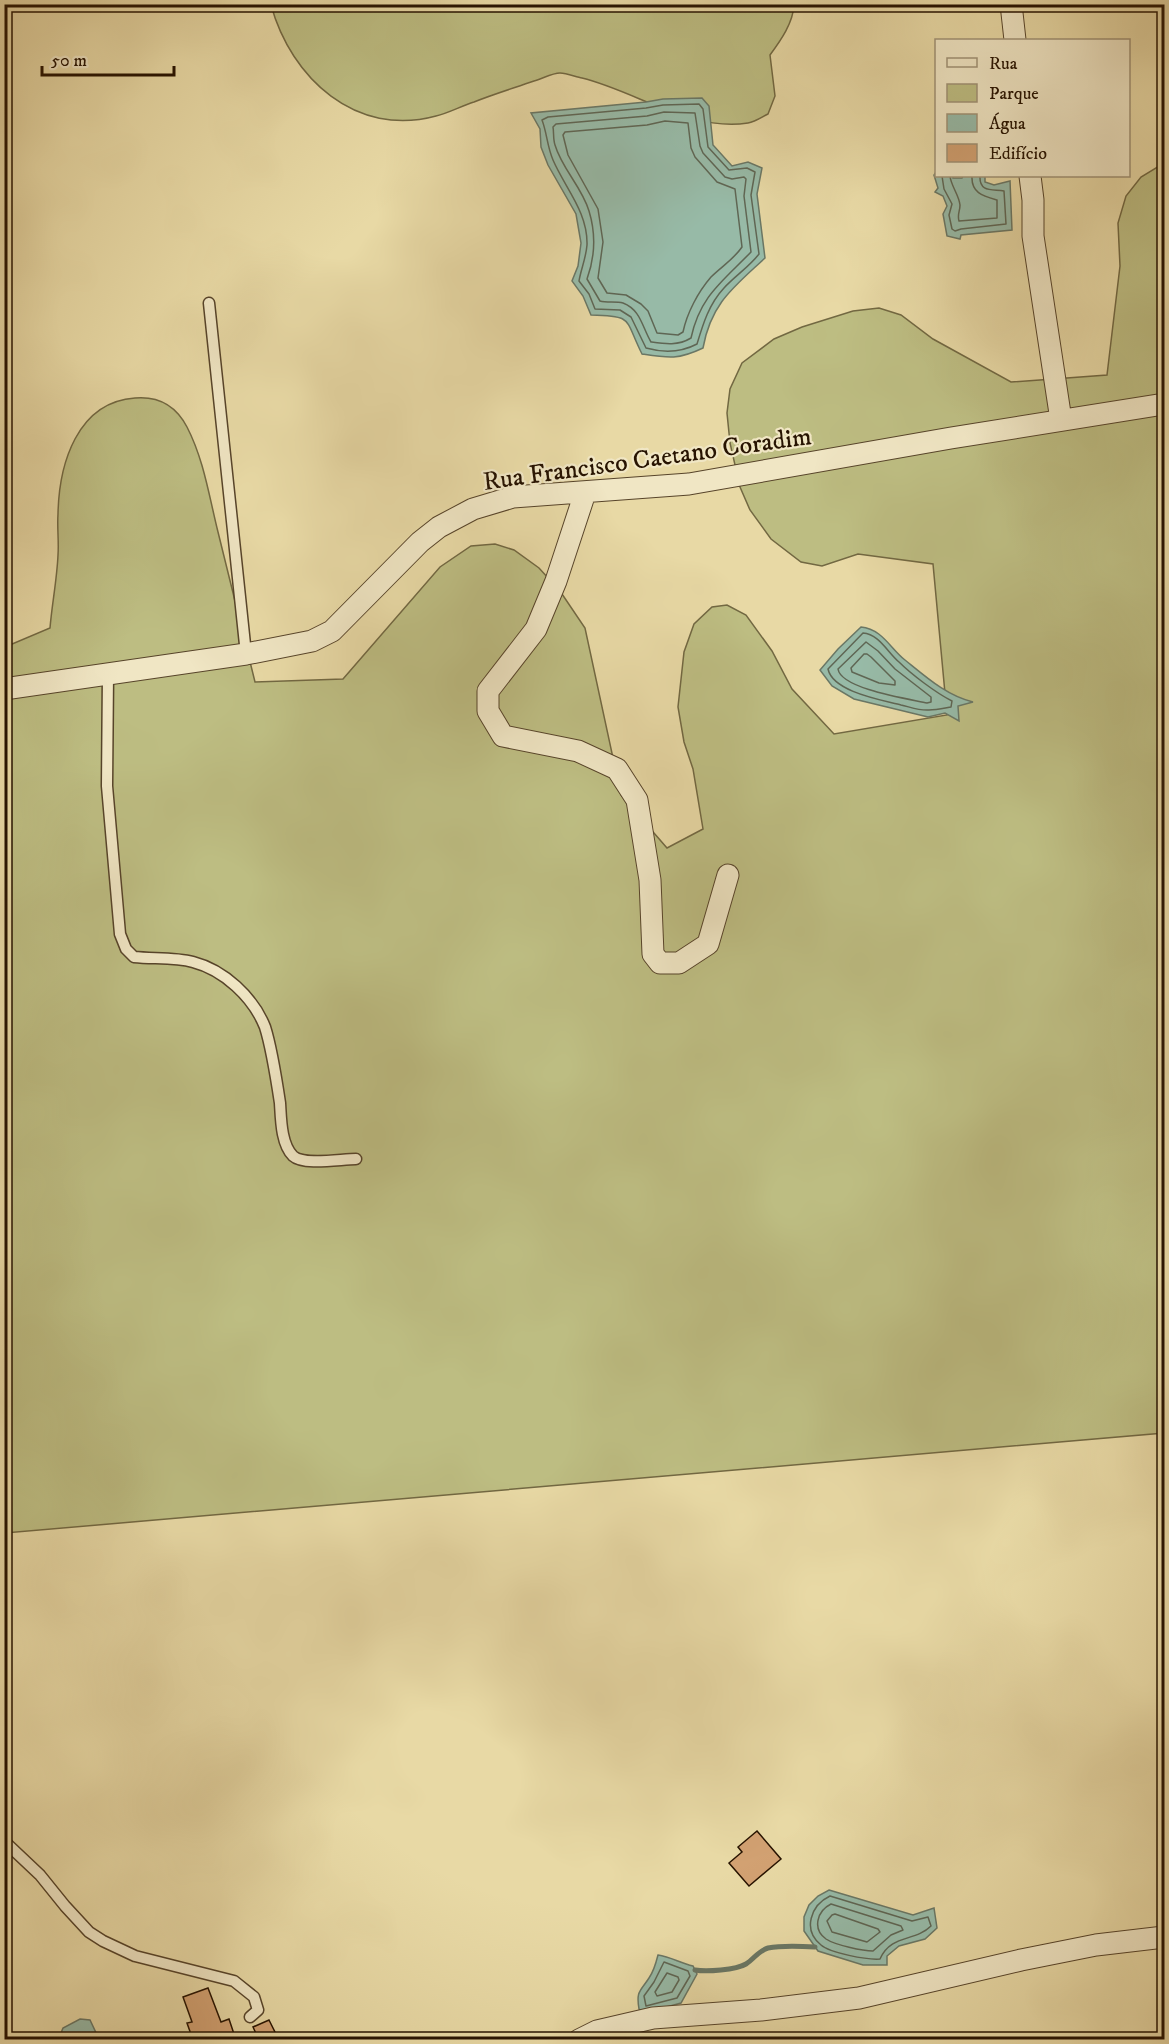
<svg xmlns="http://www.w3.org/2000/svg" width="1169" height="2044" font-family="'IM FELL DW Pica',serif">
	<rect width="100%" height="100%" fill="#e8d9a5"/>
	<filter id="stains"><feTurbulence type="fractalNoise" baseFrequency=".00333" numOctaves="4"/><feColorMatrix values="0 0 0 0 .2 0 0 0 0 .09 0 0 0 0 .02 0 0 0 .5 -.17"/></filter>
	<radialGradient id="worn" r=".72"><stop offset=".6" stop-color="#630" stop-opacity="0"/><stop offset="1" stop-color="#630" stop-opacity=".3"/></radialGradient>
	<!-- green -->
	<path fill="#bdbd82" stroke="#726842" stroke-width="1.5" d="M271 5H794C793 23 781 40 770 55L775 96 768 114C762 117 755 122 748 123 690 132 636 91 582 78 576 77 567 73 560 73 552 73 542 79 534 81 514 88 494 94 474 102 461 106 449 113 436 116 356 138 291 78 271 5Z
		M1164 163V1433L5 1533V647L50 628C52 604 57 579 58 555 59 541 57 528 58 514 59 464 77 402 135 398 158 396 176 406 187 427 204 460 209 496 218 532 230 582 243 632 255 682L343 679 440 567 471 546 495 544 514 550 539 568 560 591 585 628 621 795 667 848 703 829 693 769 684 742 678 707 684 652 694 624 712 607 727 605 746 615 772 651 792 689 834 734 947 715 933 564 858 554 822 566 801 562 771 539 750 510 740 487 730 443 727 413 730 389 742 363 774 339 802 327 853 311 879 308 901 315 933 339 1011 382 1107 375 1120 266 1118 223 1126 196 1141 177Z"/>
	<!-- water -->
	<path fill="#97baa7" stroke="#6a7765" stroke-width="1.5" d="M702 98 709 106 713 145 732 166 748 162 762 168 757 194 765 258C734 287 711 303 703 348 678 360 668 358 642 354 624 318 634 316 591 315L583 296 572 281 578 266 581 243 576 214 548 165 541 147 540 129 531 113 646 102 663 99Z
		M936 172V176H953V178H962L963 176H985V182L994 185 1010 181 1012 230 961 235 960 239 947 236 943 214 947 206 943 196 935 192 938 188 934 175Z
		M861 627C882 629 890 648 905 660 926 677 947 696 973 702L958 706 959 721 945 713 928 717 854 699 832 686 820 670 838 649Z
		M829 1890 913 1915 934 1908 937 1928 925 1939 899 1946 887 1956V1965H863L818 1951 804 1931V1917L809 1905 818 1896Z
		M658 1955C671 1957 680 1963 693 1966L697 1974 681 2003 645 2013 639 2009C636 1991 640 1992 649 1978 654 1971 656 1963 658 1955Z
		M80 2019 90 2020 99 2039H64L61 2033 63 2028Z"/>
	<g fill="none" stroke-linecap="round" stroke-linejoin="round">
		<!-- shore -->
		<path stroke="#5f6654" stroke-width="1.5" d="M699 104 703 109 708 147 729 170 747 168 755 172 751 195 759 254C749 267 735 276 724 288 709 304 703 324 697 344 680 353 664 353 646 348L631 317 620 310 595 309 589 294 579 281C581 269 586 258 587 245 588 212 565 188 553 160 547 146 547 133 542 120L548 117 646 108 663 105Z
			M664 112 695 113 700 146 703 153 725 177 732 179 744 177 746 179 744 196 751 252C722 282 700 296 691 338 678 346 665 344 651 342 642 327 641 310 623 303 616 301 607 303 600 301L587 279C595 257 596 234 589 211 582 187 562 169 555 145 553 139 554 133 553 127L556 124 647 116Z
			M665 121 688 123 691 148 695 157 717 182 735 189 742 247C734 259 721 267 711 277 698 292 687 313 683 332L678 335 657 333 648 311 641 304 626 295 607 293 598 278 603 242 598 209 568 155 563 135 565 132 647 125Z
			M942 176 944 189 952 204 949 215 952 229 955 231 961 229 1006 224 1004 191C993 189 979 193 980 176
			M950 176C951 186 959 195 960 205 960 212 957 214 959 221L997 218V200C983 196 971 193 972 176
			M863 633C879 634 888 653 899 662 911 674 936 693 952 701L951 707C945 708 936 710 929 710 920 711 910 707 901 705 882 700 833 692 828 669Z
			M866 642 878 651 895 669 931 697V702L927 703C909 699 841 689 838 669Z
			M864 654H867L871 657 895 681V685L879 683 852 672 851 668Z
			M830 1896 912 1921 928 1917 931 1926C915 1942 891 1934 880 1959 867 1960 830 1953 821 1945 802 1930 811 1905 830 1896Z
			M831 1904 901 1926 903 1930 891 1935 873 1951C863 1951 835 1945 826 1939 812 1929 817 1911 831 1904Z
			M835 1914 878 1929 880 1932 867 1942 832 1932 827 1921 832 1915Z
			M664 1962 688 1971 690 1976 677 1998 646 2006 644 1996 654 1982Z
			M667 1973 678 1977 679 1980 672 1992 657 1996 655 1992Z"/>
		<!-- stream -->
		<path stroke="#6a7765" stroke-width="5" d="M695 1970C706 1972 736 1970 746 1964 754 1959 758 1951 768 1948 783 1945 799 1946 815 1947"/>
	</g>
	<!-- building -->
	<path fill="#d2a172" stroke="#271301" stroke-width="1.5" d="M757 1831 781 1859 749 1886 729 1863 742 1852 738 1847Z
		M208 1988 221 2022 229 2019 236 2040H193L187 2023 192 2022 183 1997Z
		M269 2020 277 2036 269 2040H259L253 2027Z"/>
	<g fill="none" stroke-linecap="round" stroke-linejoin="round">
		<!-- lane casing -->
		<g stroke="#57442a" stroke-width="13">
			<path id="lane" d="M209 303 246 654
				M108 674 107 786 120 934 126 949 134 957C153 959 175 957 193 962 224 970 253 997 265 1027 271 1046 277 1083 280 1103 281 1119 281 1144 293 1156 304 1166 341 1159 356 1159
				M4 1841 40 1875 65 1906 89 1932 103 1941 135 1956 234 1981 254 1997 258 2010 250 2017"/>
		</g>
		<!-- street casing -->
		<g stroke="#57442a" stroke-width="23">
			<path id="street" d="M1011 4 1015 40
				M1030 176 1033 200V236L1061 420
				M585 493 556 581 536 629 488 691V711L503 736 578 751 617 769 637 800 650 880 653 954 660 963H679L708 944 728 875
				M4 689 246 654 312 641 332 631 420 542 439 527 473 509 513 497 689 484 951 438 1164 404
				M579 2040 597 2031 653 2018 761 2010 859 1998 1021 1960 1096 1945 1164 1937"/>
		</g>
		<!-- lane -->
		<use href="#lane" stroke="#f0e6c4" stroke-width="10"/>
		<!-- street -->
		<use href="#street" stroke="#f0e6c4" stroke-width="21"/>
	</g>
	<g text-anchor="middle" stroke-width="4.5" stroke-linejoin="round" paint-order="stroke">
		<!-- street labels -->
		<g font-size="26" fill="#271301" stroke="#f0e6c4">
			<text transform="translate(647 458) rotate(-8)" y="9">Rua Francisco Caetano Coradim</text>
		</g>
	</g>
	<!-- margin -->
	<rect width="1169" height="2044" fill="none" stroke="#e8d9a5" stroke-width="24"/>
	<rect x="6" y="6" width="1157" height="2032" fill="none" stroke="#271301" stroke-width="3"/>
	<rect x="12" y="12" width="1145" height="2020" fill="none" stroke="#271301" stroke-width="1.5"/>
	<!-- legend -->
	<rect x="935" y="39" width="195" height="138" fill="#f0e6c4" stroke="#a09276" stroke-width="1.5"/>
	<rect x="947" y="58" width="30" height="9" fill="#f0e6c4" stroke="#a09276" stroke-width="1.5"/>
	<text x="989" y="69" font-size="18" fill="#271301">Rua</text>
	<rect x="947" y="84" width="30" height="18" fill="#bdbd82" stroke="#a09276" stroke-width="1.5"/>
	<text x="989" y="99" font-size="18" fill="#271301">Parque</text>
	<rect x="947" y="114" width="30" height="18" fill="#97baa7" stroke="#a09276" stroke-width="1.5"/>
	<text x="989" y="129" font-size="18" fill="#271301">Água</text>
	<rect x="947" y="144" width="30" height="18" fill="#d2a172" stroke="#a09276" stroke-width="1.5"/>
	<text x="989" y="159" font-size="18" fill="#271301">Edifício</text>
	<!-- scale -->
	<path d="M42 66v9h132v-9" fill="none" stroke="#271301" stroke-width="3"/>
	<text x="51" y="66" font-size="18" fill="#271301" stroke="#f0e6c4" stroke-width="4.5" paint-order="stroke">50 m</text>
	<rect width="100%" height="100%" filter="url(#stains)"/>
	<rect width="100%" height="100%" fill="url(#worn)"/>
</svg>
